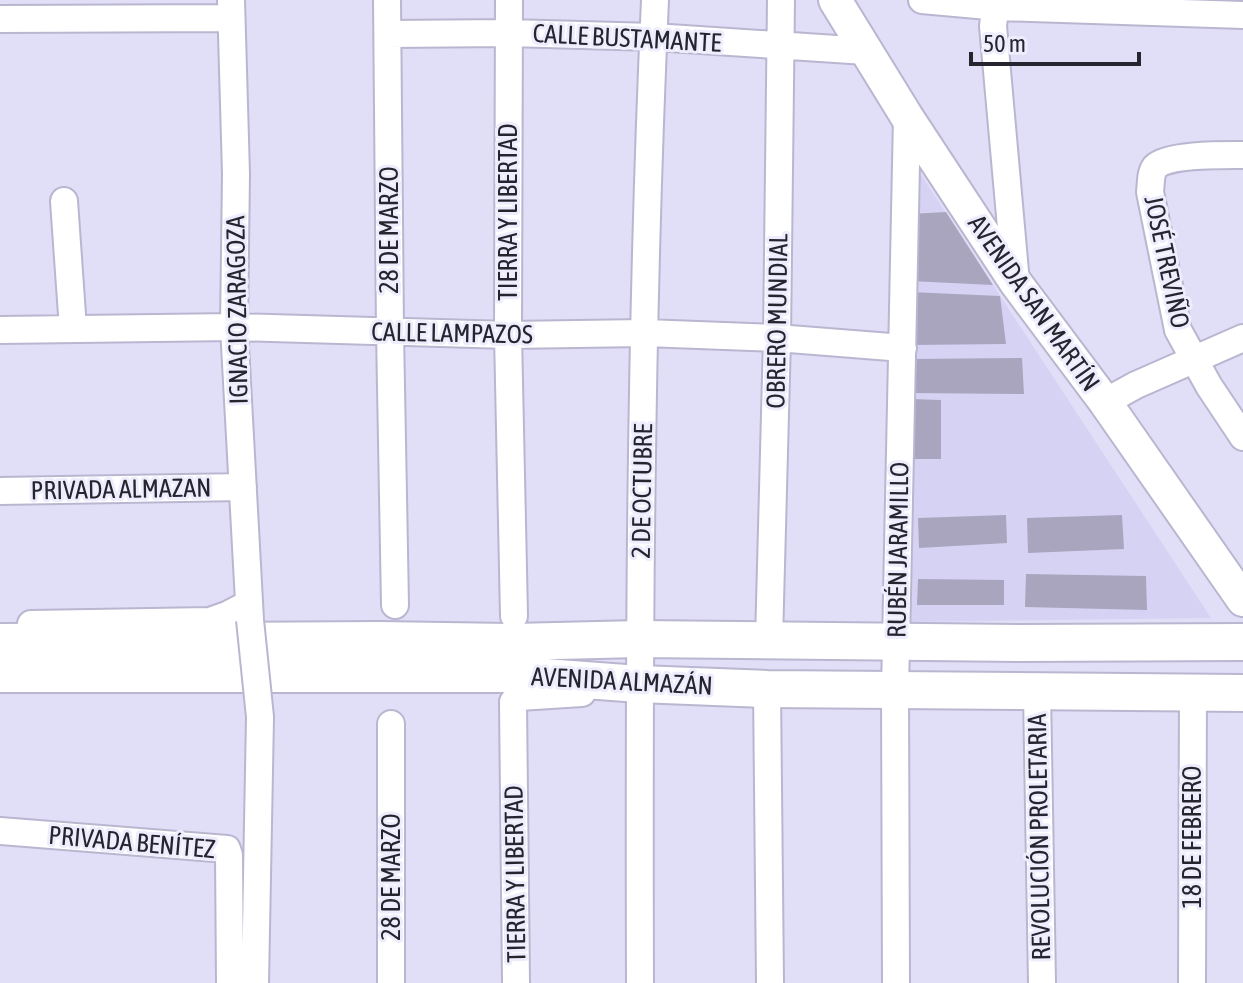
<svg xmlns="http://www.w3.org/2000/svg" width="1243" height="983" font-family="'Asap Condensed',sans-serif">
	<rect width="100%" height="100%" fill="#e1def8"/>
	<!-- built -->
	<path fill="#d6d2f3" d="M910 158 993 285 1211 618 911 622Z"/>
	<!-- building -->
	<path fill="#a9a5be" d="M946 212 993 285 910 281V214Z
		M910 292 1000 296 1006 344 910 345Z
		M1022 358 1024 394 910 393 911 359Z
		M911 399 941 400V459H910Z
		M1006 515 1007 543 919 548 918 518Z
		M1122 515 1124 549 1028 553 1027 518Z
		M1026 574 1146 576 1147 610 1025 607Z
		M918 579 1004 580V605H917Z"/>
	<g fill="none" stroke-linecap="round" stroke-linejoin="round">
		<!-- minor casing -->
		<g stroke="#bab6d0" stroke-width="30">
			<path id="minor" d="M231 0 236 174 234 327 250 620
				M387 0 390 332 395 605
				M509 0 508 335 514 616
				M922 0 999 7 1243 15
				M1004 0 994 17 993 26 1016 283
				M0 19 231 18
				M388 34 509 33 654 37 866 51
				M1243 155C1225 155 1167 154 1155 167 1150 174 1151 185 1150 192L1178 330 1209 386 1243 437
				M64 201 73 329
				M0 330 234 327 508 335 645 333 777 338 903 348
				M1105 402 1136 385 1243 338
				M0 491 243 487
				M31 624 210 621 227 615 248 604
				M769 641 777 338 781 0
				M767 689 770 983
				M1037 692 1042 983
				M391 724V983
				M0 831 227 849 229 855 230 983
				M255 983 260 717
				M516 983 513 702 519 697 582 693
				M640 983C639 655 640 327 655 0
				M896 983 895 691 907 117
				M1192 983 1193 692"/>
		</g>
		<!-- tertiary casing -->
		<g stroke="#bab6d0" stroke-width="36">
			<path id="tertiary" d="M835 0 907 117 1016 283 1105 402 1243 600"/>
		</g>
		<!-- secondary casing -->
		<g stroke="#bab6d0" stroke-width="40">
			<path id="secondary" d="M0 642 380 640 514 642 639 639 1021 643 1243 642
				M0 674H504L639 684 767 689 1243 693"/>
		</g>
		<!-- minor -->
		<use href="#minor" stroke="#fff" stroke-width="26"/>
		<!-- tertiary -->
		<use href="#tertiary" stroke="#fff" stroke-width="32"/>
		<!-- secondary -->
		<use href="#secondary" stroke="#fff" stroke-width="36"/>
		<!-- minor-bridge casing -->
		<g stroke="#bab6d0" stroke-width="30" stroke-linecap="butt">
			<path id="minor-bridge" d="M250 620 260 717"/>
		</g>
		<!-- minor-bridge -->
		<use href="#minor-bridge" stroke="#fff" stroke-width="26"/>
	</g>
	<g text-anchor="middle" stroke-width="6" stroke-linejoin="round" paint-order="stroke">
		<!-- street labels -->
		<g font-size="26" fill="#26252f" stroke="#eeedfd">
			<text transform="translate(627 38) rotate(3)" y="9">CALLE BUSTAMANTE</text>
			<text transform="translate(508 212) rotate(-90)" y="9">TIERRA Y LIBERTAD</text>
			<text transform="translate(389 230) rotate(-90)" y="9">28 DE MARZO</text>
			<text transform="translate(1167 262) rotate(78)" y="9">JOSÉ TREVIÑO</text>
			<text transform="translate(1034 303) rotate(55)" y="9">AVENIDA SAN MARTÍN</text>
			<text transform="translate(237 310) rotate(-91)" y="9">IGNACIO ZARAGOZA</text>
			<text transform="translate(777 321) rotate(-89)" y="9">OBRERO MUNDIAL</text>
			<text transform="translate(452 333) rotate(1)" y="9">CALLE LAMPAZOS</text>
			<text transform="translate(121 489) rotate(-1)" y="9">PRIVADA ALMAZAN</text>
			<text transform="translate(642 491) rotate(-89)" y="9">2 DE OCTUBRE</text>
			<text transform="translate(898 550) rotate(-89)" y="9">RUBÉN JARAMILLO</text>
			<text transform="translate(622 681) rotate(3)" y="9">AVENIDA ALMAZÁN</text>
			<text transform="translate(1039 837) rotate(-91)" y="9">REVOLUCIÓN PROLETARIA</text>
			<text transform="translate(1192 837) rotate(-90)" y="9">18 DE FEBRERO</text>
			<text transform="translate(132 842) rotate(5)" y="9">PRIVADA BENÍTEZ</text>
			<text transform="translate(515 874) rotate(-91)" y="9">TIERRA Y LIBERTAD</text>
			<text transform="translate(391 877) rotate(-90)" y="9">28 DE MARZO</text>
		</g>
	</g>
	<!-- scale -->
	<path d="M971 52v12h168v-12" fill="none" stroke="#26252f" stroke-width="4"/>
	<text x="983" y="52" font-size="24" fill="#26252f" stroke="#eeedfd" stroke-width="6" paint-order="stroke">50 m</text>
</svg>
